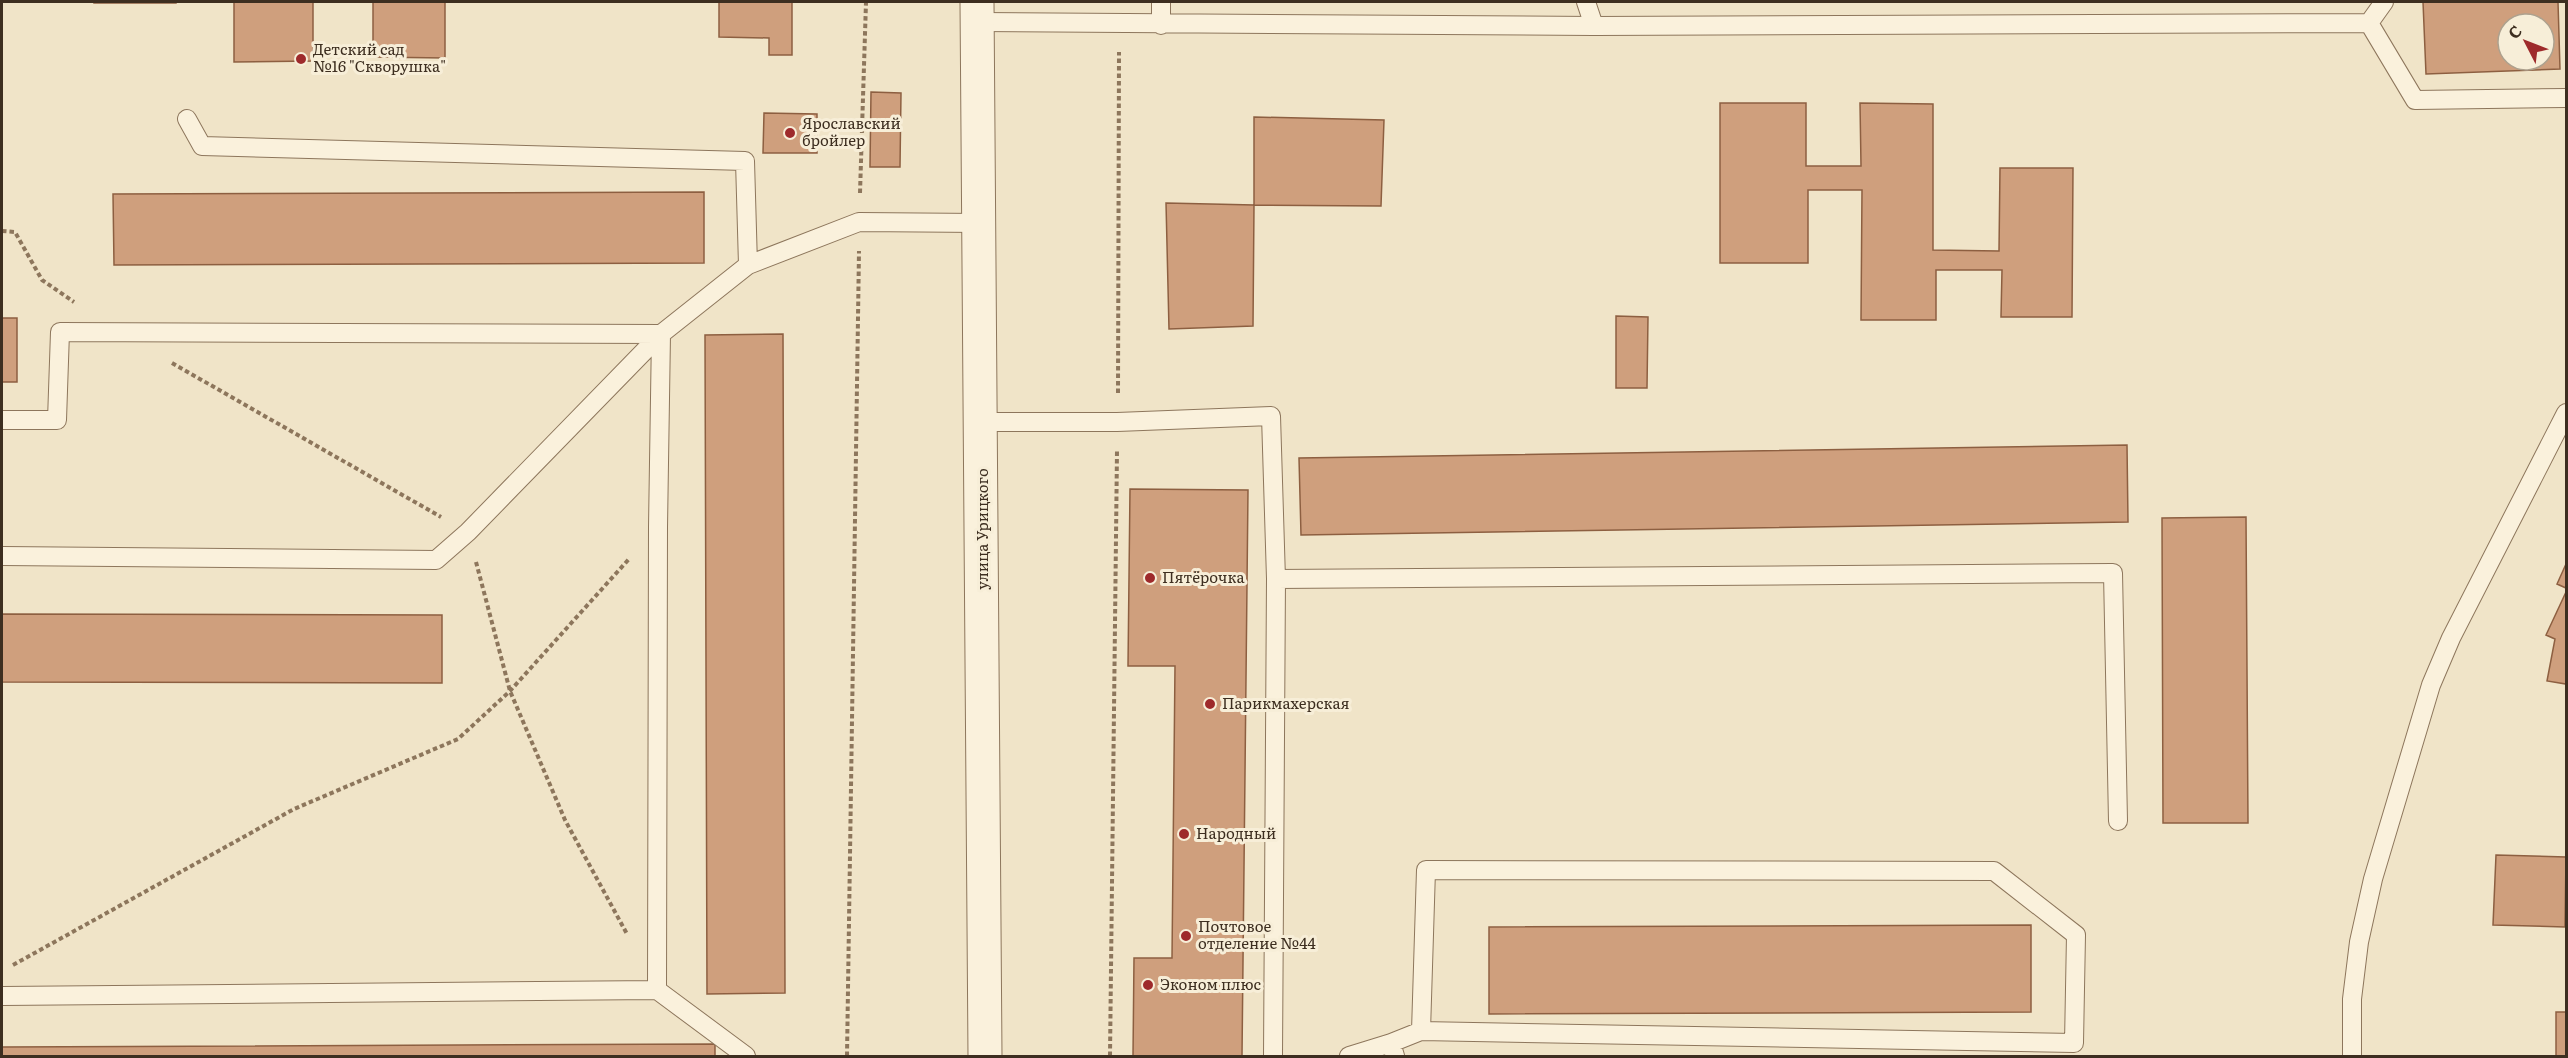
<svg xmlns="http://www.w3.org/2000/svg" width="2568" height="1058" font-family="Literata,serif">
	<rect width="100%" height="100%" fill="#f0e4c8"/>
	<!-- building -->
	<path fill="#cf9f7d" stroke="#8d5f41" stroke-width="1.5" fill-rule="evenodd" d="M94 2H176V3H94Z
		M234 2H445V58L373 57V2H313V61L234 62Z
		M719 2H792V55H769V38L719 37Z
		M2423 2H2558L2560 69 2426 74ZM2508 24H2544V60H2508Z
		M871 92 901 93 900 167H870Z
		M1720 103H1806V166H1861L1860 103 1933 104V250L1999 251 2000 168H2073L2072 317H2001L2002 270H1936V320H1861L1862 190H1808V263H1720Z
		M764 113 817 114V153H763Z
		M1254 117 1384 120 1381 206 1254 205Z
		M704 192V263L114 265 113 194Z
		M1166 203 1254 205 1253 326 1169 329Z
		M1616 316 1648 317 1647 388H1616Z
		M2 318H17V382H2Z
		M783 334 785 993 707 994 705 335Z
		M2127 445 2128 522 1301 535 1299 458Z
		M1130 489 1248 490 1242 1056H1133L1134 958H1172L1175 666H1128Z
		M2246 517 2248 823H2163L2162 518Z
		M2566 564V588L2557 584Z
		M2566 592V684L2547 681 2555 639 2546 635Z
		M2 614 442 615V683L2 682Z
		M2496 855 2566 857 2565 927 2493 925Z
		M2031 925V1012L1489 1014V927Z
		M2556 1012H2566V1056H2556Z
		M715 1044V1056H2V1047Z"/>
	<g fill="none" stroke-linecap="round" stroke-linejoin="round">
		<!-- service casing -->
		<g stroke="#8d765c" stroke-width="20">
			<path id="service" d="M1586 2 1594 26
				M978 22 1594 26 2369 23 2384 2
				M2369 23 2415 100 2566 98
				M1161 25V2
				M187 119 202 146 745 161 748 265
				M2 420H57L60 332 661 334 748 265 859 222 980 223
				M982 422H1117L1271 416 1276 579 1273 1056
				M2 556 436 560 468 532 661 334 658 527 657 990
				M1276 579 2113 573 2118 821
				M2 996 657 990 746 1056
				M1391 1043 1421 1031 1426 870 1994 871 2076 935 2074 1043 1421 1031
				M1349 1056 1391 1043 1395 1056
				M2352 1056V999L2359 942 2373 879 2431 685 2451 638 2566 413"/>
		</g>
		<!-- tertiary casing -->
		<g stroke="#8d765c" stroke-width="35">
			<path id="tertiary" d="M977 2 985 1056"/>
		</g>
		<!-- path -->
		<path stroke="#8d765c" stroke-width="4" stroke-dasharray="4.5 3" stroke-linecap="butt" d="M860 193 866 2
			M2 231 15 232 42 280 74 302
			M172 363 441 517
			M1118 393 1119 52
			M476 562 510 691 565 820 627 934
			M13 965 294 809 458 739 510 691 629 559
			M847 1056 859 251
			M1110 1056 1117 451"/>
		<!-- service -->
		<use href="#service" stroke="#faf1dc" stroke-width="18"/>
		<!-- tertiary -->
		<use href="#tertiary" stroke="#faf1dc" stroke-width="33"/>
	</g>
	<!-- markers -->
	<g fill="#9e2a2b" stroke="#f7eed8" stroke-width="2">
		<circle cx="301" cy="59" r="6"/>
		<circle cx="790" cy="133" r="6"/>
		<circle cx="1150" cy="578" r="6"/>
		<circle cx="1210" cy="704" r="6"/>
		<circle cx="1184" cy="834" r="6"/>
		<circle cx="1186" cy="936" r="6"/>
		<circle cx="1148" cy="985" r="6"/>
	</g>
	<g text-anchor="middle" stroke-width="6" stroke-linejoin="round" paint-order="stroke">
		<!-- poi labels -->
		<g font-size="15" fill="#3d2e20" stroke="#f7eed8" text-anchor="start">
			<text x="313" y="55">Детский сад<tspan x="313" dy="17">№16 "Скворушка"</tspan></text>
			<text x="802" y="129">Ярославский<tspan x="802" dy="17">бройлер</tspan></text>
			<text x="1162" y="583">Пятёрочка</text>
			<text x="1222" y="709">Парикмахерская</text>
			<text x="1196" y="839">Народный</text>
			<text x="1198" y="932">Почтовое<tspan x="1198" dy="17">отделение №44</tspan></text>
			<text x="1160" y="990">Эконом плюс</text>
		</g>
		<!-- street labels -->
		<g font-size="15" fill="#3d2e20" stroke="#f7eed8">
			<text transform="translate(983 529) rotate(-90)" y="5">улица Урицкого</text>
		</g>
	</g>
	<!-- border -->
	<rect width="2568" height="1058" fill="none" stroke="#3d2e20" stroke-width="6"/>
	<!-- north arrow -->
	<g transform="translate(2526 42) rotate(312)"><circle r="28" fill="#f7eed8" stroke="#ada18e" stroke-width="1.5"/>
	<path d="M0-4.5L10 22L0 15L-10 22Z" fill="#9e2a2b"/>
	<text y="-9" font-size="16" font-weight="bold" text-anchor="middle" fill="#3d2e20">С</text>
	</g>
</svg>
